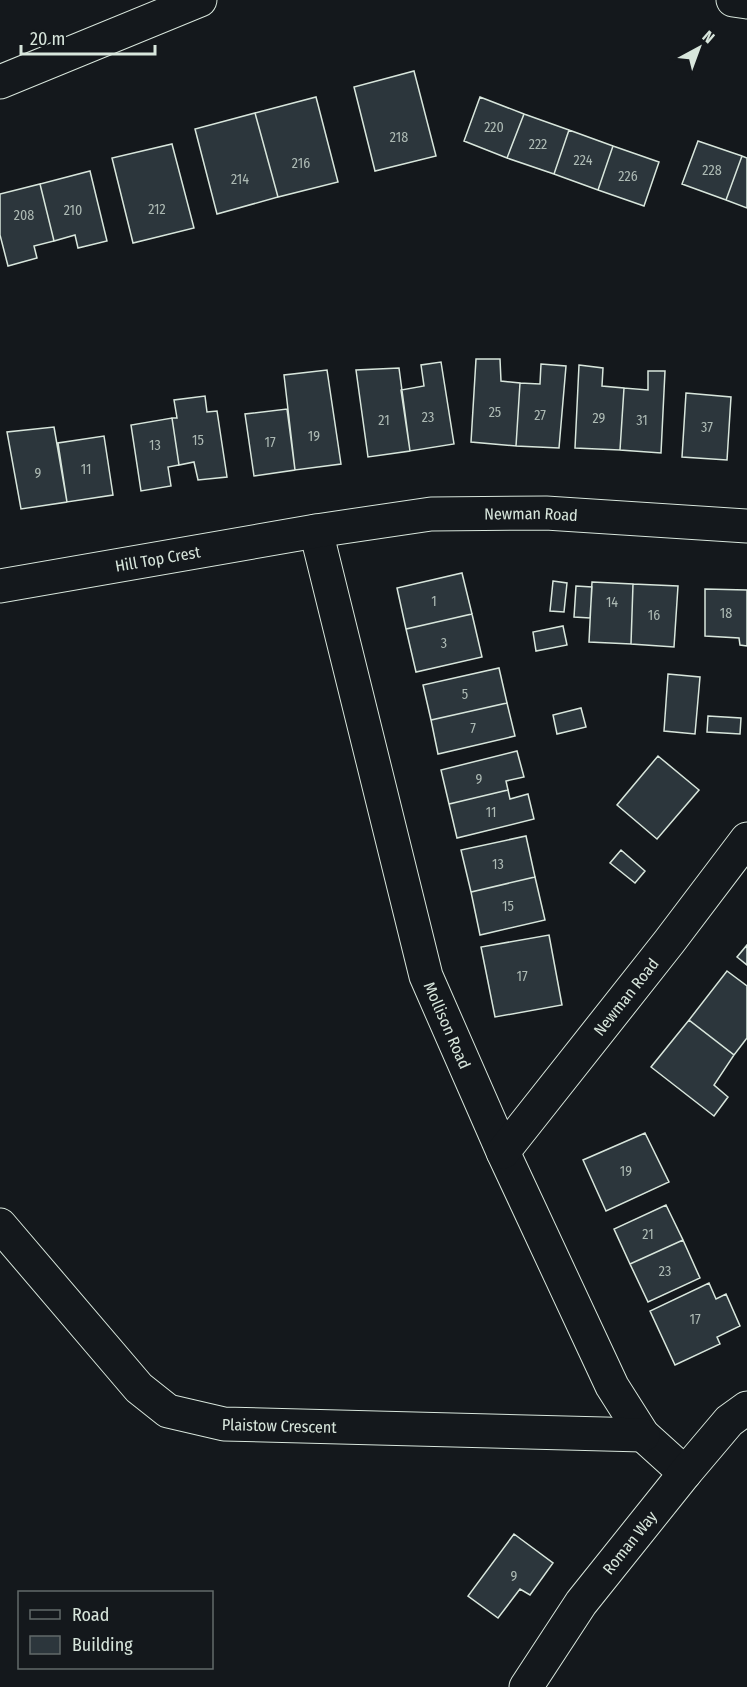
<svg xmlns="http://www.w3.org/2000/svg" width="747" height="1687" font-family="'Fira Sans Condensed',sans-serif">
	<rect width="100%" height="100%" fill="#14181c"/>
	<!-- building -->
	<path fill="#2c363c" stroke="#d8e6dc" stroke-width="1.5" d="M414 71 436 156 375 171 354 87Z
		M316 97 338 182 278 197 255 113Z
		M480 97 524 114 507 158 464 141Z
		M255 113 278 197 217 214 195 129Z
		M524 114 569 130 554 174 507 158Z
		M569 130 613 146 598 190 554 174Z
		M698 141 742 156 726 200 682 184Z
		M172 144 194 228 133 243 112 158Z
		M613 146 659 162 644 206 598 190Z
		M742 156 747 158V208L726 200Z
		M90 171 107 241 78 248 75 235 54 241 40 184Z
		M40 184 54 241 34 246 37 258 8 266 0 235V194Z
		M476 359H500L501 381 520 383 516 446 471 442Z
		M441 362 454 444 410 451 401 390 424 386 421 365Z
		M541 364 566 366 559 448 516 446 520 383 540 384Z
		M579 365 603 368 602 386 624 388 620 450 575 448Z
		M399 368 410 451 368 457 356 370Z
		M327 370 341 464 295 470 284 375Z
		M648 371H665L661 453 620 450 624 388 648 390Z
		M686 393 731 397 727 460 682 457Z
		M205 396 207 412 217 411 227 477 198 480 194 462 179 465 172 418H177L174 400Z
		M287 409 295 470 254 476 245 414Z
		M172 418 179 465 168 467 171 486 141 491 131 425Z
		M54 427 67 502 21 509 7 432Z
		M104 436 113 495 67 502 58 443Z
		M462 573 472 614 406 629 397 588Z
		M553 581 567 583 564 612 550 611Z
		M592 582 633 584 631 644 589 642Z
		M633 584 678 586 674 647 631 644Z
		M576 586 592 587 590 618 574 617Z
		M705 589 747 590V646L740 645 739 638 705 636Z
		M472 614 482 657 416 672 406 629Z
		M563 626 567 645 536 651 533 632Z
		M499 668 507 703 431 720 423 685Z
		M668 674 700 677 695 734 664 731Z
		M507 703 515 736 438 754 431 720Z
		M581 708 586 727 557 734 553 715Z
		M708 716 741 718 740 734 707 732Z
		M517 751 524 777 506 781 508 790 449 804 441 770Z
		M658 756 699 790 657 839 617 805Z
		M508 790 510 799 528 794 534 819 457 838 449 804Z
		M526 836 535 877 471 892 461 850Z
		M621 850 645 871 635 883 610 863Z
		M535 877 545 920 480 935 471 892Z
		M549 935 562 1005 495 1017 481 947Z
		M747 945V965L737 957Z
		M727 971 747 986V1038L734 1055 689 1020Z
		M689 1020 734 1055 714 1085 728 1097 714 1116 651 1067Z
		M645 1133 669 1182 606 1211 583 1160Z
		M666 1205 683 1240 630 1264 614 1229Z
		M683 1240 700 1278 648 1302 630 1264Z
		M709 1283 716 1299 726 1294 740 1326 717 1337 720 1344 675 1365 650 1311Z
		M514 1534 553 1563 530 1595 520 1589 498 1618 468 1596Z"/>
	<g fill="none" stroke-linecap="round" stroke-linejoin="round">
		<!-- minor casing -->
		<g stroke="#d8e6dc" stroke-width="35">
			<g id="minor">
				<path d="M733 0 747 2"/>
				<path d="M0 82 200 0"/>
				<path id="s1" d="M316 531 426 976 503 1152 612 1386 643 1435 685 1473"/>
				<path id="s2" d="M0 586 316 531 431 514 546 513 747 526"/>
				<path id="s3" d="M503 1152 669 942 747 839"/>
				<path id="s4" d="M0 1225 139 1388 168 1411 224 1424 643 1435"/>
				<path id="s5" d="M526 1687 581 1603 685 1473 729 1421 747 1408"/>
			</g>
		</g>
		<!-- minor -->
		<use href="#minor" stroke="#14181c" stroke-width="33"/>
	</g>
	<g text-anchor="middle" stroke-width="4.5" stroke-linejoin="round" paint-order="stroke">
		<!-- number labels -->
		<g font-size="14" fill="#adbab4">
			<text x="494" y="132">220</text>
			<text x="399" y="142">218</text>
			<text x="538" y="149">222</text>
			<text x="583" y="165">224</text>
			<text x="301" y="168">216</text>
			<text x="712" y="175">228</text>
			<text x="628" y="181">226</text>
			<text x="240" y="184">214</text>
			<text x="157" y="214">212</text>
			<text x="73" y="215">210</text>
			<text x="24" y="220">208</text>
			<text x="495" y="417">25</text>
			<text x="540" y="420">27</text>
			<text x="428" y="422">23</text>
			<text x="599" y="423">29</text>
			<text x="384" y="425">21</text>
			<text x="642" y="425">31</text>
			<text x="707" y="432">37</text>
			<text x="314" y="441">19</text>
			<text x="198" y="445">15</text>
			<text x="270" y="447">17</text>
			<text x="155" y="450">13</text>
			<text x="86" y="474">11</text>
			<text x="38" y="478">9</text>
			<text x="434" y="606">1</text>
			<text x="612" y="607">14</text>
			<text x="726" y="618">18</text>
			<text x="654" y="620">16</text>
			<text x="444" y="648">3</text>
			<text x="465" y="699">5</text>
			<text x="473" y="733">7</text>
			<text x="479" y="784">9</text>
			<text x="491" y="817">11</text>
			<text x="498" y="869">13</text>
			<text x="508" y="911">15</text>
			<text x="522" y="981">17</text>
			<text x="626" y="1176">19</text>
			<text x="648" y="1239">21</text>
			<text x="665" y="1276">23</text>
			<text x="695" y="1324">17</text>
			<text x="514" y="1581">9</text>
		</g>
		<!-- street labels -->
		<g font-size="16" fill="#d8e6dc" stroke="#14181c">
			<text dy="6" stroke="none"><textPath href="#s2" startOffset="537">Newman Road</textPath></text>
			<text dy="6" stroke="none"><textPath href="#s2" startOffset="160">Hill Top Crest</textPath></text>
			<text dy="6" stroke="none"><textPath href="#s3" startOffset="198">Newman Road</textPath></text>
			<text dy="6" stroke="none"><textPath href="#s1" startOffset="512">Mollison Road</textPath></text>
			<text dy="6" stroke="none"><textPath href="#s4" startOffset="364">Plaistow Crescent</textPath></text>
			<text dy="6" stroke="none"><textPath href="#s5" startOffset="178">Roman Way</textPath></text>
		</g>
	</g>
	<!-- legend -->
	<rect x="18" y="1591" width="195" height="78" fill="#14181c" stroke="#626a69" stroke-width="1.5"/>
	<rect x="30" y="1610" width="30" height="9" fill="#14181c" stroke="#626a69" stroke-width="1.5"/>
	<text x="72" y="1621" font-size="18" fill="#d8e6dc">Road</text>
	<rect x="30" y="1636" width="30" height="18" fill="#2c363c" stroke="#626a69" stroke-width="1.5"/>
	<text x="72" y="1651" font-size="18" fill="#d8e6dc">Building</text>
	<!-- north arrow -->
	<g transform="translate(699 48) rotate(41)" stroke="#14181c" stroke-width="4.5" paint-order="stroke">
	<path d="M0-4.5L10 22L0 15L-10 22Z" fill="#d8e6dc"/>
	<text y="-9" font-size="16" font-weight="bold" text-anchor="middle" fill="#d8e6dc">N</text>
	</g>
	<!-- scale -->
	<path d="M21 45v9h134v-9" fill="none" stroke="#d8e6dc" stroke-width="3"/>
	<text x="30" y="45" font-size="18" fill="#d8e6dc" stroke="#14181c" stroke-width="4.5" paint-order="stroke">20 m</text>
</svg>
